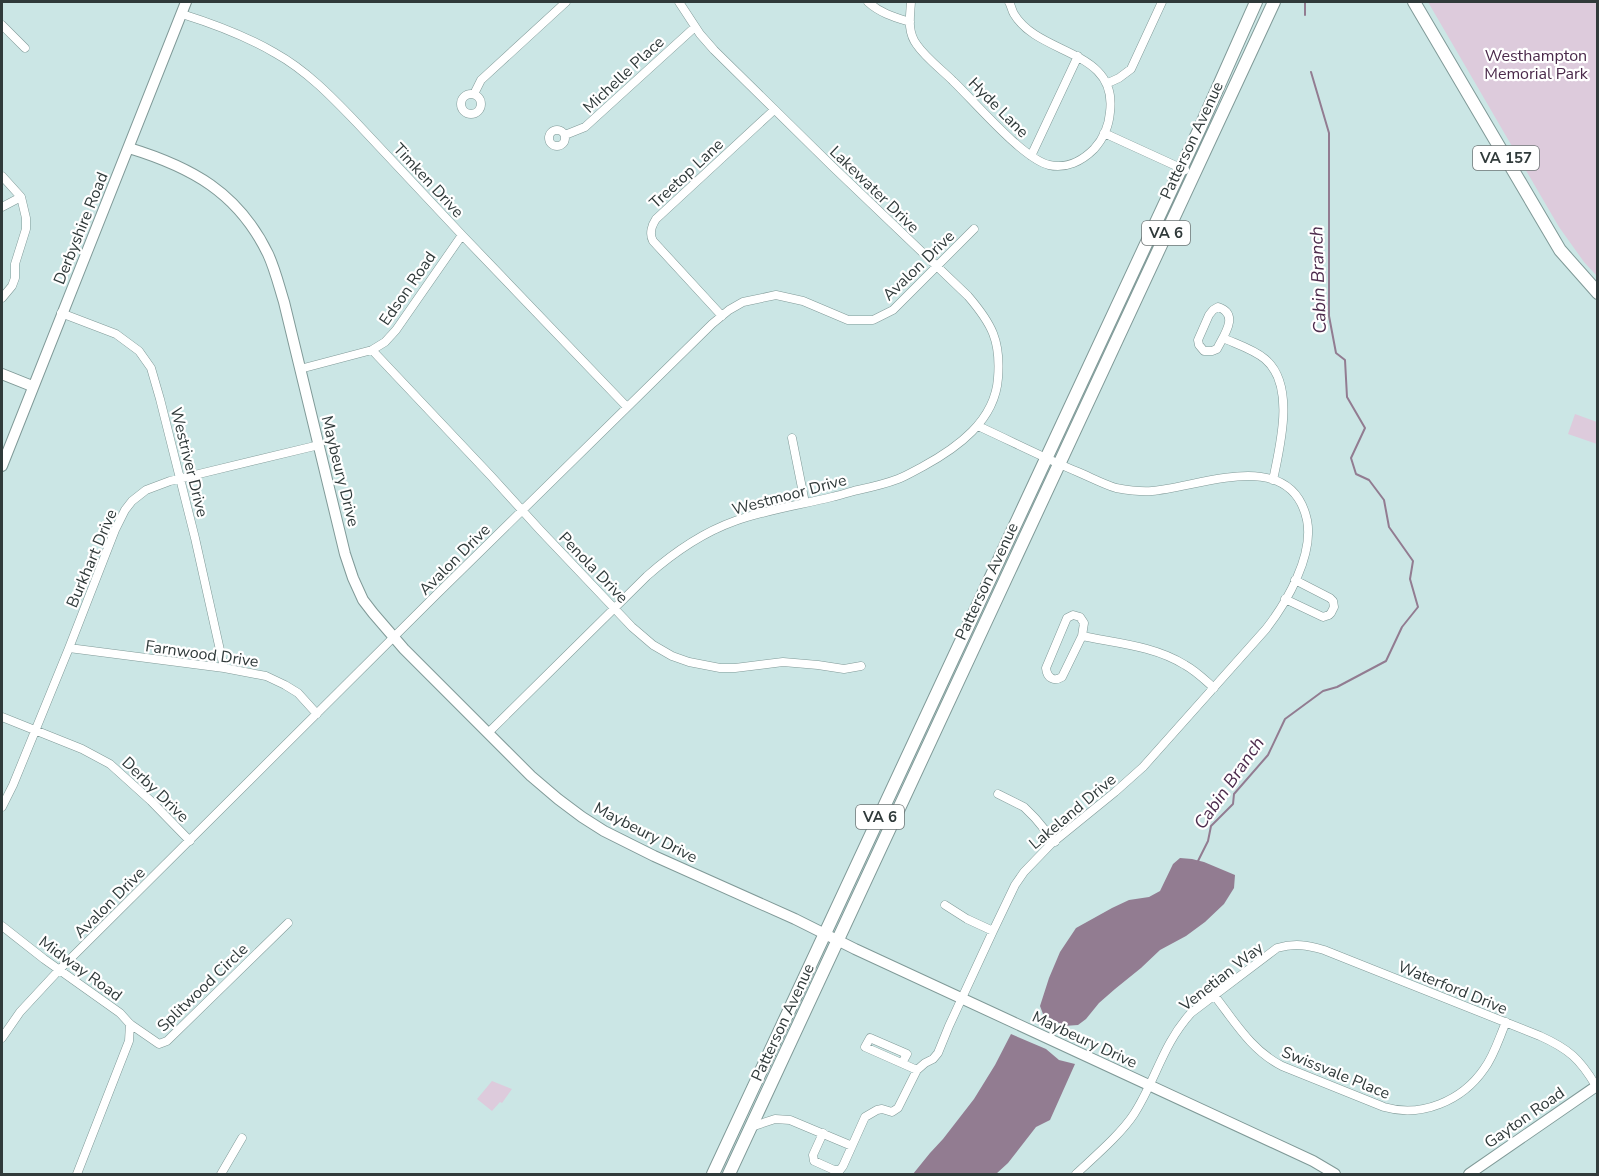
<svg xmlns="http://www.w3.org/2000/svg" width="1599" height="1176" font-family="'Nunito Sans',sans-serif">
	<rect width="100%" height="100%" fill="#cbe6e5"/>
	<!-- green -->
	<path fill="#ddcbdc" d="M1428 2H1597V276L1584 262 1559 227Z
		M1575 414 1597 422V444L1568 434Z
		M492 1081 512 1089 502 1103 500 1102 492 1111 477 1099Z"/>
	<!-- water -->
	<path fill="#927c91" d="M1180 858 1192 859 1204 862 1235 875 1234 888 1224 904 1205 922 1186 936 1160 950 1141 968 1115 989 1099 1003 1086 1019 1078 1025 1064 1026 1043 1014 1040 1006 1049 978 1060 952 1076 928 1112 908 1129 900 1149 897 1160 891 1173 864Z
		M1011 1034 1046 1049 1059 1060 1075 1064 1050 1120 1036 1127 1008 1163 996 1174H913L930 1153 943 1139 974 1099 995 1065Z"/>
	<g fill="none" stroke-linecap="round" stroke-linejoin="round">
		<!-- stream -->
		<path stroke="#927c91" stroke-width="2" d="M1305 15V2
			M1198 861 1208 841 1211 826 1233 804 1234 794 1268 755 1285 719 1323 691 1337 687 1386 661 1402 627 1418 607 1410 579 1413 561 1389 527 1384 500 1369 480 1356 474 1351 458 1365 428 1347 397 1345 360 1336 353 1329 316V133L1311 72"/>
		<!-- street casing -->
		<g stroke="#809a98" stroke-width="9">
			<path id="street" d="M868 2C880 13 894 17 910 22
				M911 2C910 17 907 32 917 45 926 58 942 70 953 81 974 101 1023 159 1049 165 1066 169 1082 161 1094 149 1104 138 1109 125 1110 112 1118 49 1039 56 1014 14 1012 11 1011 5 1009 2
				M182 14C214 24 246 36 275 53 306 70 332 97 356 122L462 235 627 407
				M2 25 25 48
				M1108 83 1119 78 1131 69 1162 2
				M461 104a10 10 0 1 1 20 0a10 10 0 1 1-20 0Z
				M474 94 481 80 566 2
				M549 138a8 8 0 1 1 16 0a8 8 0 1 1-16 0Z
				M1104 133 1185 170
				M565 135 585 127 695 27
				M1031 156 1078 56
				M2 176 21 197 26 218V229L15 264V278L12 286 2 298
				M2 207 21 197
				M1218 307C1240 314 1224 335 1217 349L1212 351H1204L1199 345 1198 340 1209 315 1213 310Z
				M61 313 116 334 139 351 151 368 160 399 195 538 224 668
				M722 316 653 241C649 234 652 225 656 219L774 110
				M1223 338C1236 344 1253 349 1265 359 1296 385 1280 446 1273 480
				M372 350 491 476 540 530 632 627 653 645 672 656 689 662 720 668H735L783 662 818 665 844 669 861 666
				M300 369 372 350 385 342 396 330 462 235
				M792 438 805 503
				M1285 599 1323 617 1329 615 1331 613 1334 607 1333 601 1330 598 1295 580
				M1073 615 1080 617 1084 623 1082 636 1062 677C1054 682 1047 678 1046 668L1067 618Z
				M1082 636C1116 643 1155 646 1185 665 1196 671 1205 680 1214 688
				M69 648 224 668 266 676 285 685 298 693 317 714
				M2 717 82 749 110 764 151 801 190 841
				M488 733 647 576C673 553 701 533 735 521 766 510 799 505 832 497 841 495 849 492 858 490 872 487 885 484 898 479 906 476 914 471 922 467 957 448 995 421 998 378 1001 341 992 324 968 296L832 166 714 50 700 34 679 2
				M998 794 1024 807 1035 818 1055 842
				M2 807 13 785 69 648 115 530 125 510 132 501 146 490 170 481 319 445
				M945 905 967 919 993 931
				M2 926 44 959 120 1013 130 1024 159 1044 167 1041 288 923
				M1214 995C1235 1022 1251 1050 1282 1066L1384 1107C1421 1118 1462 1101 1484 1069 1494 1056 1499 1038 1506 1022
				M2 1038 20 1012 59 970 436 595 712 324 729 310 743 302 776 295 803 301 848 320H873L893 310 974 229
				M902 1063 907 1054 870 1038 865 1047 917 1070
				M751 1127 775 1119 790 1120 852 1146
				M823 1133 813 1155 814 1161 834 1170H840L843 1166 865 1117 877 1110 882 1109 892 1112 898 1108 917 1070 925 1063 933 1059 938 1053 949 1026 993 931 1015 885 1024 872 1051 844 1115 792 1143 767 1266 629C1287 602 1314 555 1307 520 1291 446 1200 487 1152 491 1141 492 1127 490 1116 488 1103 484 1090 477 1078 472 1044 458 1011 441 978 426
				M77 1174 129 1041 130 1024
				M221 1174 242 1138
				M1076 1174C1094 1157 1121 1134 1134 1114 1156 1080 1162 1045 1191 1013L1277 948C1295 943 1307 945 1324 950L1540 1036C1569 1049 1580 1059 1596 1086"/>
		</g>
		<!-- secondary casing -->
		<g stroke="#809a98" stroke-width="12">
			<path id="secondary" d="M129 148C191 167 238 192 268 254 275 269 279 286 284 302L345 554 353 578 363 600 373 613 404 649 531 776 558 799 582 817 604 831 654 856 795 919 855 949 1313 1161 1335 1174
				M2 374 32 386
				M2 466 186 2
				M1469 1174 1598 1085"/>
		</g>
		<!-- primary casing -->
		<g stroke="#809a98" stroke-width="14">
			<path id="primary" d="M1414 2 1560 250 1598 293
				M713 1174 1200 128 1256 2
				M729 1174 1274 2"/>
		</g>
		<!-- street -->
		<use href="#street" stroke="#fff" stroke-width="8"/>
		<!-- secondary -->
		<use href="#secondary" stroke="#fff" stroke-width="10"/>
		<!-- primary -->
		<use href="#primary" stroke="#fff" stroke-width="12"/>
	</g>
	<g text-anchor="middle" stroke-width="4.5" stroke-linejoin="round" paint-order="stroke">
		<!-- shield labels -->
		<g fill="#fff" stroke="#6e7575" stroke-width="1.5">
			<rect x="1473" y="146" width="66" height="24" rx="4.5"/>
			<rect x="1142" y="221" width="48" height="24" rx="4.5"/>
			<rect x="856" y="805" width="48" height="24" rx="4.5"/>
		</g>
		<g font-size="15" font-weight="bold" fill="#303a3a">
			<text x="1506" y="163">VA 157</text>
			<text x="1166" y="238">VA 6</text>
			<text x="880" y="822">VA 6</text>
		</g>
		<!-- park labels -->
		<g font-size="16" fill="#4a294a" stroke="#fff">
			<text x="1536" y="61">Westhampton<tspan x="1536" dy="18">Memorial Park</tspan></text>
		</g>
		<!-- street labels -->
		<g font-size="16" fill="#303a3a" stroke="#fff">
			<text transform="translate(623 74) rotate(-43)" y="6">Michelle Place</text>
			<text transform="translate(999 107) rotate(45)" y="6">Hyde Lane</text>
			<text transform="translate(1191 140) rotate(-65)" y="6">Patterson Avenue</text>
			<text transform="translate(686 173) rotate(-43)" y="6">Treetop Lane</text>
			<text transform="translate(429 180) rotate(47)" y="6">Timken Drive</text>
			<text transform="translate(875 189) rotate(44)" y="6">Lakewater Drive</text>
			<text transform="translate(80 228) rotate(-68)" y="6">Derbyshire Road</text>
			<text transform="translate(918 265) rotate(-44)" y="6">Avalon Drive</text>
			<text transform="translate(407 288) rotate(-55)" y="6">Edson Road</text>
			<text transform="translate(190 462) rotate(76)" y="6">Westriver Drive</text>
			<text transform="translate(341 471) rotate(76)" y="6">Maybeury Drive</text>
			<text transform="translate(789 494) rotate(-15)" y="6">Westmoor Drive</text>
			<text transform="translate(91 558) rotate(-67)" y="6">Burkhart Drive</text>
			<text transform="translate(454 559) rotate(-45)" y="6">Avalon Drive</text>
			<text transform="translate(594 567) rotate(46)" y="6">Penola Drive</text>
			<text transform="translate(986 581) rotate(-65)" y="6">Patterson Avenue</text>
			<text transform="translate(202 653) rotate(8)" y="6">Farnwood Drive</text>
			<text transform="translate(156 789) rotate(44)" y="6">Derby Drive</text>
			<text transform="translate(1072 811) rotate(-40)" y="6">Lakeland Drive</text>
			<text transform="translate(646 832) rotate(27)" y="6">Maybeury Drive</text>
			<text transform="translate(109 902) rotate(-45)" y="6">Avalon Drive</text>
			<text transform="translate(81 968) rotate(36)" y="6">Midway Road</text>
			<text transform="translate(1221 976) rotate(-38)" y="6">Venetian Way</text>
			<text transform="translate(202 987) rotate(-44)" y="6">Splitwood Circle</text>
			<text transform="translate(1453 987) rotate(22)" y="6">Waterford Drive</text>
			<text transform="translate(782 1022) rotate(-65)" y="6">Patterson Avenue</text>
			<text transform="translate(1085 1039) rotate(25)" y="6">Maybeury Drive</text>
			<text transform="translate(1336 1072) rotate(22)" y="6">Swissvale Place</text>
			<text transform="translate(1524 1117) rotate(-35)" y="6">Gayton Road</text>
		</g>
		<!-- water labels -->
		<g font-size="18" font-style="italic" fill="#4d2c4d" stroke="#fff">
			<text transform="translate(1318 280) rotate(-92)" y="6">Cabin Branch</text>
			<text transform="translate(1229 783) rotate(-55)" y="6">Cabin Branch</text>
		</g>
	</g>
	<!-- border -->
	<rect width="1599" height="1176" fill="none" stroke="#303a3a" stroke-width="6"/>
</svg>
